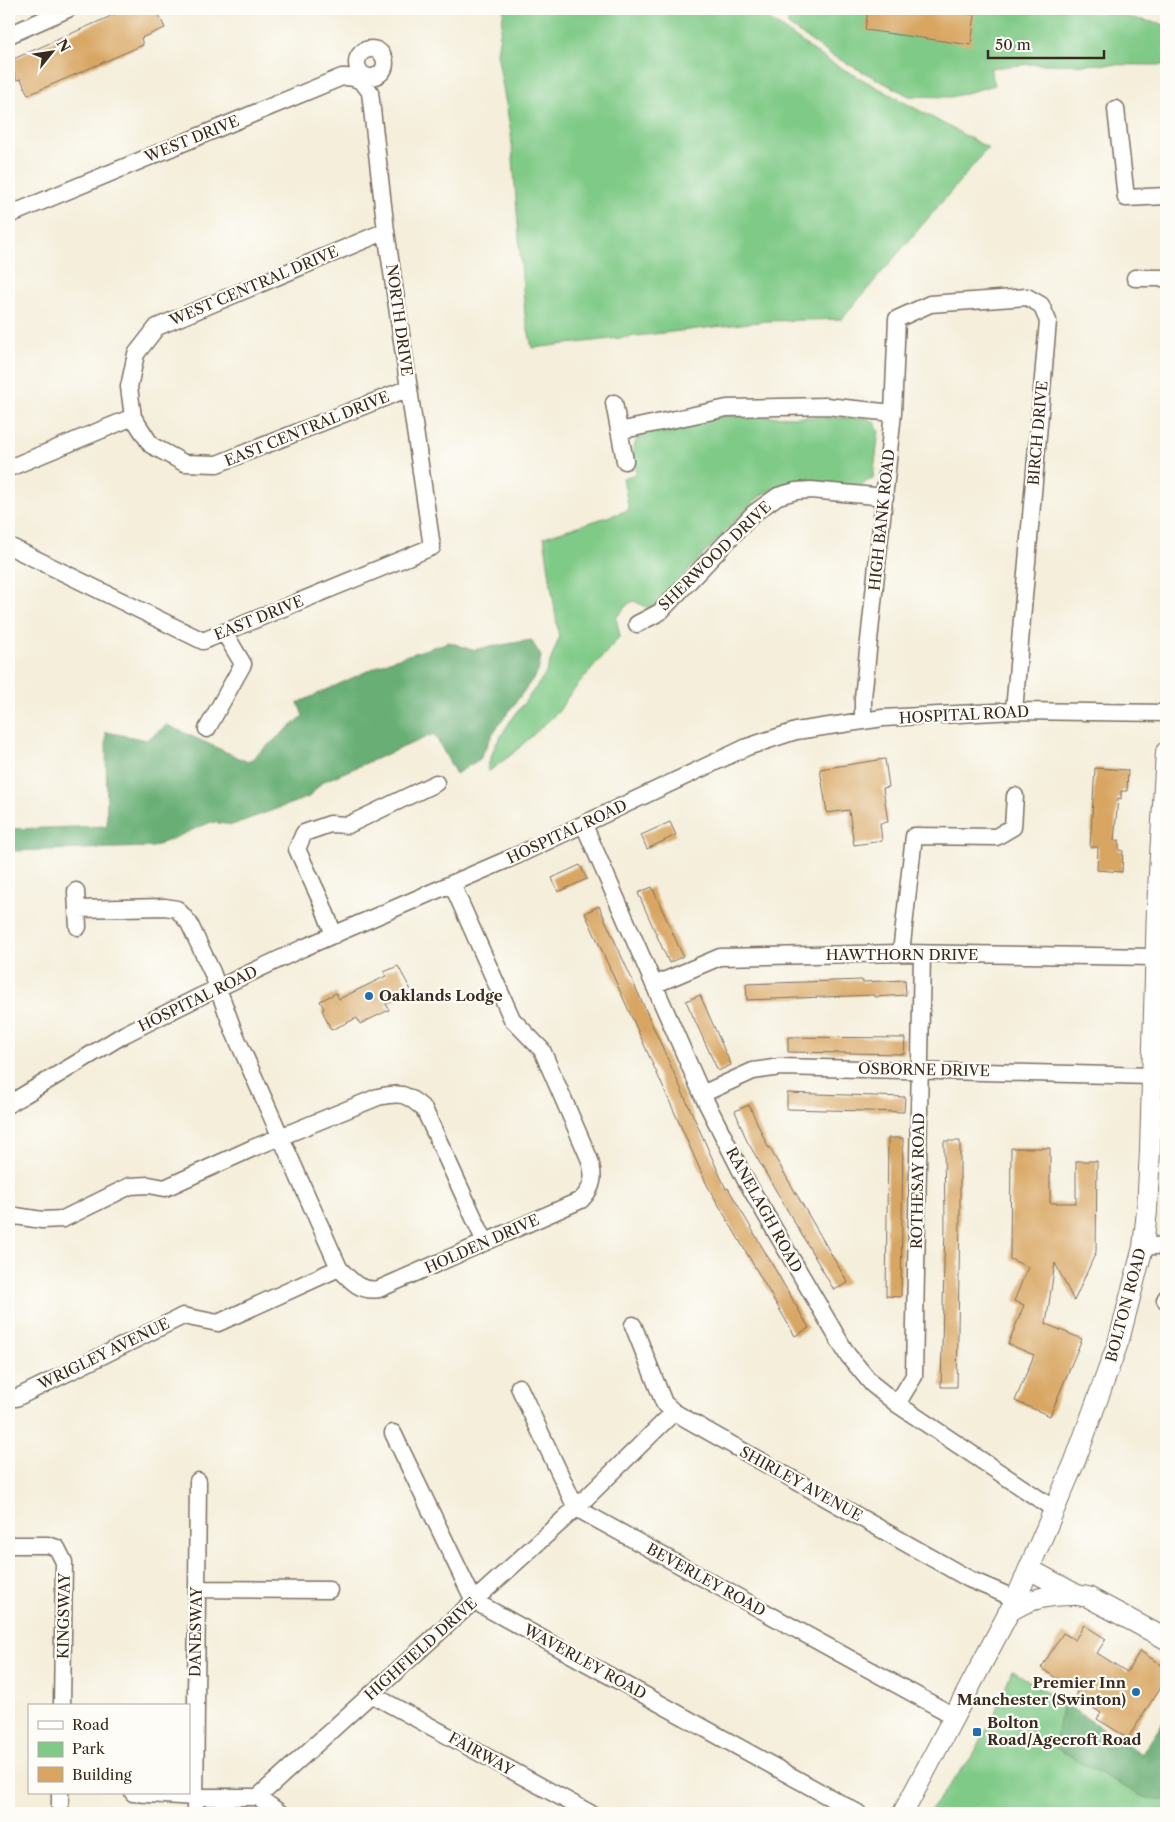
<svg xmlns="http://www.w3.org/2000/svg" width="1175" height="1822" font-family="'Libre Caslon Text',serif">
	<rect width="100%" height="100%" fill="#fdfcf7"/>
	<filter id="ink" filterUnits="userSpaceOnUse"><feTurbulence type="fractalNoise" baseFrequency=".02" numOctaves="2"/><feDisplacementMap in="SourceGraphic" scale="10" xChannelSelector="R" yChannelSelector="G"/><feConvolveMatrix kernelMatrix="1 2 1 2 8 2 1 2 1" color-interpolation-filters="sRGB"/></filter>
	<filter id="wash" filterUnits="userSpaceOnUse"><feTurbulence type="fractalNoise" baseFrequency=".0096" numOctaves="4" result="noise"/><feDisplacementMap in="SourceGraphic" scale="20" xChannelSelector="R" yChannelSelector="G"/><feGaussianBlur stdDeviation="1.12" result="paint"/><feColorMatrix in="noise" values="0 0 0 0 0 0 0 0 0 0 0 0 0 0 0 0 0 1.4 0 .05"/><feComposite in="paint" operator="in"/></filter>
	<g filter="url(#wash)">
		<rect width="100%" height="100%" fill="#f4eeda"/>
		<!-- green -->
		<path fill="#80ca87" stroke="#5e7a52" d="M504 9H755L827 60 988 148 842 319 767 321 532 348 525 315 511 133 497 53Z
			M789 9H1090L1166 25V65L1031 64 990 68 995 85 951 97 909 96 831 55 788 25Z
			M725 416 867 418 874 422 879 431 873 478 858 487 795 483 782 485 763 494 749 506 653 608 646 607 634 601 628 604 616 618 620 636 567 698 559 711 511 755 488 772V766L495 746 509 723 545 675 559 638 544 537 629 510 623 478 636 474C634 459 630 446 641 433Z
			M1012 1670 1142 1754 1166 1718V1813H928L973 1755 995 1714Z"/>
		<!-- forest -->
		<path fill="#68ae74" stroke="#526c49" d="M531 640 541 656 538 672 493 733 480 759 456 774 434 734 322 782 309 797 232 825 211 822 153 847 10 851 12 829 107 826 106 732 147 740 167 725 248 762 303 716 298 703 389 661 449 642 472 650Z
			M1063 1703 1142 1754 1166 1718V1800H1154L1139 1795 1054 1747Z"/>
		<g id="blocks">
			<!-- building -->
			<path fill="#d8a662" d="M127 9H156L165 28 141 38 143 45 28 95 21 79 17 80 9 61Z
				M868 9H935L975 15 971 45 865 30Z
				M885 759 889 787 883 788 888 822 880 823 882 841 854 845 849 810 827 813 820 769Z
				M1095 768 1128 770 1127 791H1121V799L1118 798 1114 841 1119 840V850L1123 851 1122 872 1097 870 1098 847H1090Z
				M670 822 676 835 647 849 641 835Z
				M580 865 587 879 558 892 552 878Z
				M652 887 683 956 669 963 638 893Z
				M599 906 726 1189 728 1188 809 1328 795 1336 707 1185 585 913Z
				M398 966 412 992 386 1004 389 1010 360 1024 357 1018 331 1030 322 1010 324 1009 320 1001 336 993 339 999 386 976 384 972Z
				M862 980V982L905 980 906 995 874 997V995L747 1000 746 984Z
				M700 995 731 1065 718 1071 686 1001Z
				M788 1037 905 1038 904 1054 788 1052Z
				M787 1093 905 1097 904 1112 787 1109Z
				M749 1105 768 1147H769L848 1283 834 1290 747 1141 735 1111Z
				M888 1138H903L901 1297 886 1296Z
				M944 1141H960V1216L957 1387H941L945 1225Z
				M1011 1148H1050V1203H1076V1161H1097L1096 1252 1074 1301 1055 1263 1046 1324 1082 1339 1050 1416 1015 1401 1034 1355 1008 1344 1024 1305 1014 1301 1028 1267 1010 1259Z
				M1084 1625 1106 1639 1097 1653 1127 1672 1140 1651 1166 1668V1679L1128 1738 1097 1719 1101 1713 1075 1696 1077 1692 1041 1668 1063 1633 1075 1640Z"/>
		</g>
	</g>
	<g filter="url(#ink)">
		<use href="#blocks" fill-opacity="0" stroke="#7c6f60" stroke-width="1"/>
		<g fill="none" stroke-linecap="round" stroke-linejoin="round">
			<!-- minor casing -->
			<g stroke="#7c6f60" stroke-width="19">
				<path id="minor" d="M9 35 68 9
					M357 63a14 14 0 1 1 28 0a14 14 0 1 1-28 0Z
					M1116 109 1126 198 1166 196
					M9 215 342 77C356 76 363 81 370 92L386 231 432 547 203 641 9 546
					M386 231 157 327 136 354 129 387 133 417 151 445 184 463 217 464 409 388
					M1135 278H1166
					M614 403 625 461
					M619 431 727 408 826 406 893 413
					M9 468 133 417
					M637 624 660 612 754 513 778 496 796 491 811 490 885 497
					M863 721V698L893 413 897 319 930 304 1027 297 1041 305 1048 321 1014 711
					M207 729 243 664 224 632
					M584 825 702 1094 745 1179 847 1354 872 1384 897 1404 1054 1509
					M76 891 78 927
					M77 909 165 907 177 909 189 923 212 972 234 1032 339 1268C351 1281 360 1292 379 1289L581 1200C594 1187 595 1176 589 1158L542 1050 512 1019 452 884
					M334 935 321 901 297 849 304 833 330 824 348 825 436 783
					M901 953 914 836 996 837 1013 827 1015 796
					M654 985 720 957 901 953 1156 957
					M702 1094 753 1071 780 1067 1152 1076
					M9 1104 125 1034 201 996 303 948 518 855 747 747 796 731 883 718 1014 711 1166 713
					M9 1215 42 1220 63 1219 130 1186 149 1185 165 1188 253 1148 378 1097C401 1092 406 1093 424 1109L485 1242
					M1143 1247 1166 1245
					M1165 1300 1166 1298
					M633 1325 664 1403 674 1412 969 1579 1016 1599
					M519 1387 576 1508 954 1716
					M9 1397 16 1398 183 1316 218 1323 339 1268
					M897 1404 914 1376 922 954
					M393 1433 474 1601 858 1813
					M9 1545H48L57 1548 64 1562 62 1706
					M197 1589 329 1590
					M371 1694 590 1813
					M133 1793 195 1797H258L576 1508 674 1412
					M258 1797 280 1813
					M60 1813V1793
					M195 1813 198 1481"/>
			</g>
			<!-- major casing -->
			<g stroke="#7c6f60" stroke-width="22">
				<path id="major" d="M1029 1569 1077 1595 1088 1597 1166 1639
					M1008 1613C1028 1598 1050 1595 1074 1595
					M903 1813 1016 1599 1075 1461 1119 1340 1143 1247 1147 1211 1150 1150 1157 908 1166 752"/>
			</g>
			<!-- minor -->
			<use href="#minor" stroke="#fff" stroke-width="16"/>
			<!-- major -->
			<use href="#major" stroke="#fff" stroke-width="20"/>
		</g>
	</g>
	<!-- markers -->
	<g fill="#1f6fb2" stroke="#fdfcf7" stroke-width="2">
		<circle cx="369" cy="996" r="5"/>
		<circle cx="1136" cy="1692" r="5"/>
		<rect x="972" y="1727" width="10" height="10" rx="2.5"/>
	</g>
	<g text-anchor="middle" stroke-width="4.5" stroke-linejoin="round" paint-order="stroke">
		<!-- street labels -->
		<g font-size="15" fill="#3b2a1e" stroke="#fdfcf7">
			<text transform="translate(192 139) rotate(-22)" y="5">WEST DRIVE</text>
			<text transform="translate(254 286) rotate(-23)" y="5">WEST CENTRAL DRIVE</text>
			<text transform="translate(399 320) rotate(82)" y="5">NORTH DRIVE</text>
			<text transform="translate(307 429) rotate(-22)" y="5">EAST CENTRAL DRIVE</text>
			<text transform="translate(1038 433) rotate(-85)" y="5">BIRCH DRIVE</text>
			<text transform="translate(882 520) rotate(-84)" y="5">HIGH BANK ROAD</text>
			<text transform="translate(715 556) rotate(-44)" y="5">SHERWOOD DRIVE</text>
			<text transform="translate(259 618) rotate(-22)" y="5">EAST DRIVE</text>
			<text transform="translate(964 715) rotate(-3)" y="5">HOSPITAL ROAD</text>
			<text transform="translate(567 832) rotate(-25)" y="5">HOSPITAL ROAD</text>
			<text x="902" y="960">HAWTHORN DRIVE</text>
			<text transform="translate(198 999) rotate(-26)" y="5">HOSPITAL ROAD</text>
			<text transform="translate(924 1070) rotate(1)" y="5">OSBORNE DRIVE</text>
			<text transform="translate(918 1181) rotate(-89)" y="5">ROTHESAY ROAD</text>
			<text transform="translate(764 1210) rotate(61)" y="5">RANELAGH ROAD</text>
			<text transform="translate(482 1244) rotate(-24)" y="5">HOLDEN DRIVE</text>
			<text transform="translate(1126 1305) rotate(-75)" y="5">BOLTON ROAD</text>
			<text transform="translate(104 1354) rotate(-26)" y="5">WRIGLEY AVENUE</text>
			<text transform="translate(801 1484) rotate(29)" y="5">SHIRLEY AVENUE</text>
			<text transform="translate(706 1580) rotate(29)" y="5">BEVERLEY ROAD</text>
			<text transform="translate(64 1616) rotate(-89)" y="5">KINGSWAY</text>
			<text transform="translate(196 1632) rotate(-89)" y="5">DANESWAY</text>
			<text transform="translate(421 1649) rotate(-42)" y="5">HIGHFIELD DRIVE</text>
			<text transform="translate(585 1662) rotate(29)" y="5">WAVERLEY ROAD</text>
			<text transform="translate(481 1754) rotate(29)" y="5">FAIRWAY</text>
		</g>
		<!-- poi labels -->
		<g font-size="15" font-weight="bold" fill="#3b2a1e" stroke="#fdfcf7" text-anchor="start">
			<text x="379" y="1001">Oaklands Lodge</text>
			<text x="1126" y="1688" text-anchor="end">Premier Inn<tspan x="1126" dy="17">Manchester (Swinton)</tspan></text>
			<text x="987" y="1728">Bolton<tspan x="987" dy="17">Road/Agecroft Road</tspan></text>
		</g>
	</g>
	<!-- margin -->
	<rect width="1175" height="1822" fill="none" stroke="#fdfcf7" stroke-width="30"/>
	<!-- legend -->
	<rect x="28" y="1704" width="162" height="90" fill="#fdfcf7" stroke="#afa8a0"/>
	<rect x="38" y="1721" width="25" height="8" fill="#ffffff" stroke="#afa8a0"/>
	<text x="72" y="1730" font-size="15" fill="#3b2a1e">Road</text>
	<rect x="38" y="1742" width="25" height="15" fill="#80ca87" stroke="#afa8a0"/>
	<text x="72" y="1754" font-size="15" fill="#3b2a1e">Park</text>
	<rect x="38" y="1767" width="25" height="15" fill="#d8a662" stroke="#afa8a0"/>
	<text x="72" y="1780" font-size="15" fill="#3b2a1e">Building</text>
	<!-- north arrow -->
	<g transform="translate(52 52) rotate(60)" stroke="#fdfcf7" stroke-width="4" paint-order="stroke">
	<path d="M0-4L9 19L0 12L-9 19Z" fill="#3b2a1e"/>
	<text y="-8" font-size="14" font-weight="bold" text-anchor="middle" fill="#3b2a1e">N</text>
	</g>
	<!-- scale -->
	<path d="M988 50v8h116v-8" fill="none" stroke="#3b2a1e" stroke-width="2.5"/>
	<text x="995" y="50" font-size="15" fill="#3b2a1e" stroke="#fdfcf7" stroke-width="4" paint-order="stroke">50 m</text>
</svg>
